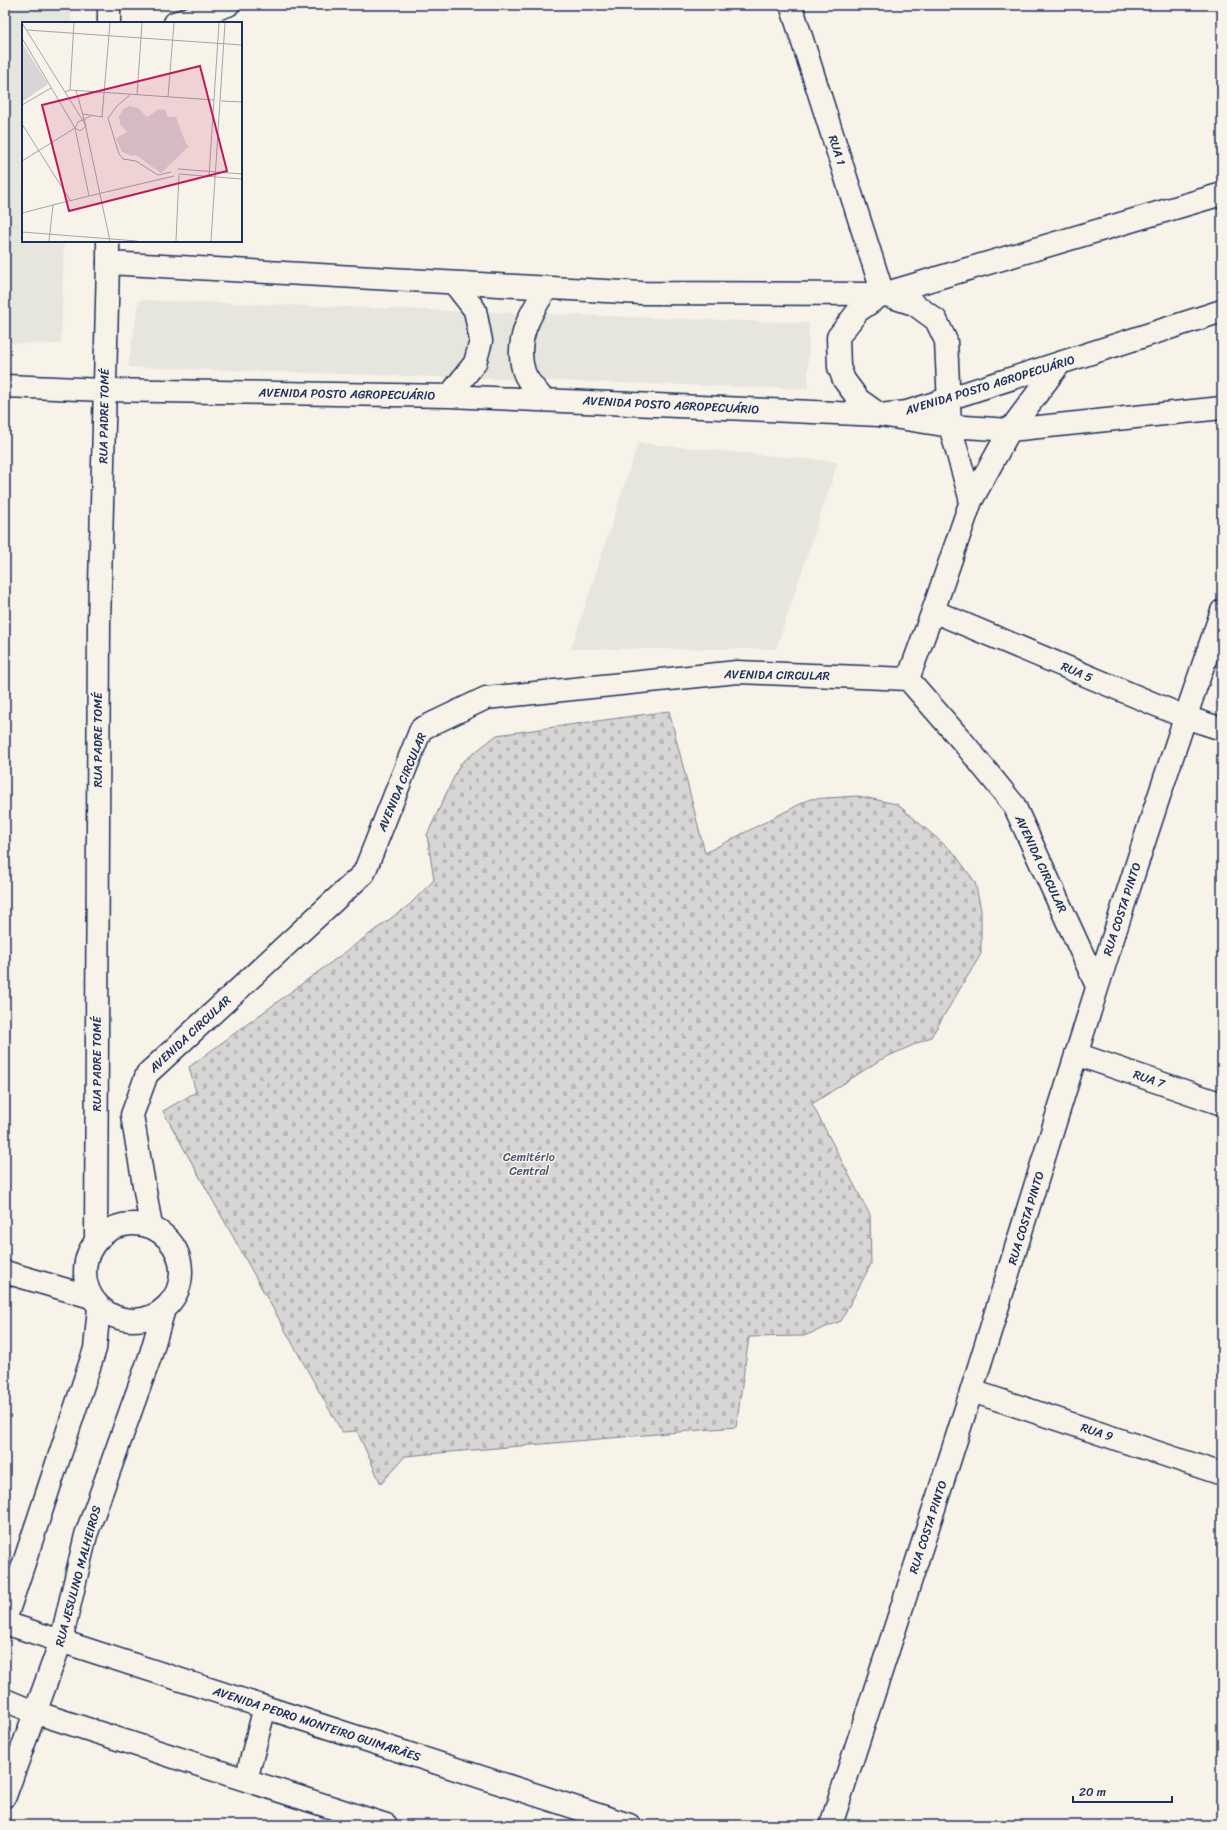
<svg xmlns="http://www.w3.org/2000/svg" width="1227" height="1830" font-family="Sriracha,sans-serif">
	<defs>
		<pattern id="cemetery-stones" width="16" height="16" patternUnits="userSpaceOnUse"><rect width="16" height="16" fill="#d7d6d4"/><path d="M2 7V4a2 2 0 0 1 4 0v3zM10 15v-3a2 2 0 0 1 4 0v3z" fill="#b8b8b8"/></pattern>
	</defs>
	<rect width="100%" height="100%" fill="#f7f3e8"/>
	<filter id="ink" filterUnits="userSpaceOnUse"><feTurbulence type="fractalNoise" baseFrequency=".025" numOctaves="2"/><feDisplacementMap in="SourceGraphic" scale="8" xChannelSelector="R" yChannelSelector="G"/><feConvolveMatrix kernelMatrix="1 2 1 2 8 2 1 2 1" color-interpolation-filters="sRGB"/></filter>
	<g filter="url(#ink)">
		<!-- built -->
		<path fill="#e6e5de" d="M5 5 72 9 71 23H23V241H64L61 344 5 343Z
			M139 300 809 323 808 389 128 367Z
			M638 443 838 462 776 649H571Z"/>
		<!-- cemetery -->
		<path fill="url(#cemetery-stones)" stroke="#798299" d="M669 711 705 853 810 799 858 796 897 804 954 853 975 882 981 910V954L931 1037 880 1060 812 1104 870 1215 871 1264 841 1321 804 1336 749 1337 736 1427 405 1456 381 1484 357 1431 342 1432 329 1409 163 1111 196 1092 189 1067 409 905 434 880 427 835 460 764 497 735Z"/>
		<g fill="none" stroke-linecap="round" stroke-linejoin="round">
			<!-- minor casing -->
			<g stroke="#1b2f5e" stroke-width="25">
				<path id="minor" d="M791 5 883 294
					M175 23 228 5
					M883 294 858 311 838 337 839 367 844 380 859 400 880 415 950 426 1010 430 1222 408
					M883 294 914 304 936 320 946 341 950 426 971 501
					M933 611 1185 717 1222 729
					M908 679 933 611 971 501 1010 430 1060 363
					M1076 1054 1222 1104
					M85 1272a48 48 0 1 1 96 0a48 48 0 1 1-96 0Z
					M151 1226 132 1115 147 1074 364 873 421 729 486 698 737 672 908 679 963 742 1014 805 1097 986
					M96 1240 99 625 108 263
					M5 1272 91 1297
					M972 1391 1222 1474
					M5 1620 95 1349 99 1307
					M5 1623 629 1825
					M5 1700 34 1712 386 1825
					M246 1780 265 1707
					M5 1796 61 1641 86 1535 150 1357 164 1309
					M831 1825C878 1679 927 1533 973 1386 1054 1127 1132 867 1222 611"/>
			</g>
			<!-- major casing -->
			<g stroke="#1b2f5e" stroke-width="25">
				<path id="major" d="M109 5V23
					M108 241V263L641 293 883 294 1222 194
					M5 386 104 390 449 396 880 415 907 412 1222 311
					M449 396 475 363 481 341 475 310 454 283
					M544 400C538 392 527 382 524 372 514 341 530 313 547 288"/>
			</g>
			<!-- minor -->
			<use href="#minor" stroke="#f7f3e8" stroke-width="22"/>
			<!-- major -->
			<use href="#major" stroke="#f7f3e8" stroke-width="22"/>
		</g>
	</g>
	<g text-anchor="middle" stroke-width="3" stroke-linejoin="round" paint-order="stroke">
		<!-- street labels -->
		<g font-size="12" fill="#1b2f5e" stroke="#f7f3e8">
			<text transform="translate(837 150) rotate(72)" y="4">RUA 1</text>
			<text transform="translate(990 385) rotate(-17)" y="4">AVENIDA POSTO AGROPECUÁRIO</text>
			<text transform="translate(347 394) rotate(1)" y="4">AVENIDA POSTO AGROPECUÁRIO</text>
			<text transform="translate(671 405) rotate(3)" y="4">AVENIDA POSTO AGROPECUÁRIO</text>
			<text transform="translate(104 416) rotate(-89)" y="4">RUA PADRE TOMÉ</text>
			<text transform="translate(1077 672) rotate(23)" y="4">RUA 5</text>
			<text transform="translate(777 675) rotate(1)" y="4">AVENIDA CIRCULAR</text>
			<text transform="translate(98 740) rotate(-90)" y="4">RUA PADRE TOMÉ</text>
			<text transform="translate(402 782) rotate(-67)" y="4">AVENIDA CIRCULAR</text>
			<text transform="translate(1041 864) rotate(65)" y="4">AVENIDA CIRCULAR</text>
			<text transform="translate(1122 909) rotate(-72)" y="4">RUA COSTA PINTO</text>
			<text transform="translate(190 1034) rotate(-43)" y="4">AVENIDA CIRCULAR</text>
			<text transform="translate(97 1064) rotate(-90)" y="4">RUA PADRE TOMÉ</text>
			<text transform="translate(1149 1079) rotate(19)" y="4">RUA 7</text>
			<text transform="translate(1026 1218) rotate(-73)" y="4">RUA COSTA PINTO</text>
			<text transform="translate(1097 1432) rotate(18)" y="4">RUA 9</text>
			<text transform="translate(928 1527) rotate(-72)" y="4">RUA COSTA PINTO</text>
			<text transform="translate(78 1576) rotate(-75)" y="4">RUA JESULINO MALHEIROS</text>
			<text transform="translate(317 1724) rotate(18)" y="4">AVENIDA PEDRO MONTEIRO GUIMARÃES</text>
		</g>
		<!-- park labels -->
		<g font-size="12" fill="#415076" stroke="#f7f3e8">
			<text x="529" y="1161">Cemitério<tspan x="529" dy="14">Central</tspan></text>
		</g>
	</g>
	<!-- overview -->
	<g transform="translate(22 22)">
		<rect width="220" height="220" fill="#f7f3e8"/>
		<path d="M108 84 116 86 125 95 137 87 143 88 146 95H154L164 122 167 124 139 151 114 133 110 134 100 130 94 116 105 110 98 102 97 94 102 86Z" fill="#d7d6d4"/>
		<path d="M0 21 26 62 0 80Z" fill="#d7d6d4"/>
		<path fill="none" stroke="#9fa5b1" stroke-width="1" d="M0 1 63 102 88 219M5 8 220 23M0 16 53 106 67 174 31 183 27 219M48 68 52 1M43 70 48 68 192 78M108 73 95 84 86 96 97 132 101 137 114 139 136 153 149 150M115 73 120 1M146 75 152 1M199 79 220 80M0 83 29 66M61 92 81 95M80 95 88 1M0 102 48 178M53 106 58 109 64 104 54 68M53 106 56 100 69 94M0 139 53 106M156 147 220 152M157 152 220 157M187 154 197 1M67 174 152 154M0 191 31 183M0 210 115 219M154 219 157 153M189 219 203 1"/>
		<path fill="#c2185b" fill-opacity="0.15" stroke="#c2185b" stroke-width="2" d="M178 44 205 149 47 189 20 83Z"/>
		<rect width="220" height="220" fill="none" stroke="#1b2f5e" stroke-width="2"/>
	</g>
	<!-- margin -->
	<rect width="1227" height="1830" fill="none" stroke="#f7f3e8" stroke-width="20"/>
	<rect x="10" y="10" width="1207" height="1810" fill="none" stroke="#1b2f5e" stroke-width="1.5" filter="url(#ink)"/>
	<!-- scale -->
	<path d="M1073 1796v6h99v-6" fill="none" stroke="#1b2f5e" stroke-width="2"/>
	<text x="1079" y="1796" font-size="12" fill="#1b2f5e" stroke="#f7f3e8" stroke-width="3" paint-order="stroke">20 m</text>
</svg>
